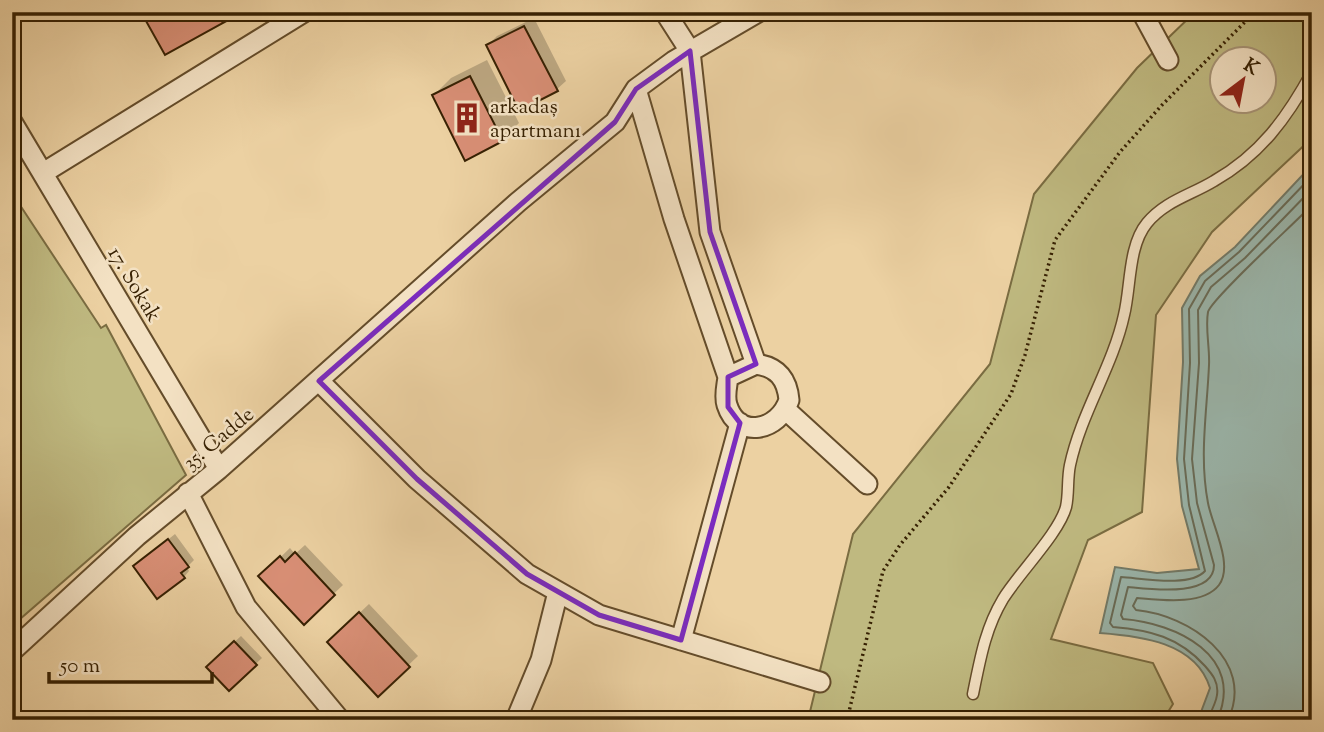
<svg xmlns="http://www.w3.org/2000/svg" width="1324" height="732" font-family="'Sorts Mill Goudy',serif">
	<rect width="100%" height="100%" fill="#ecd1a2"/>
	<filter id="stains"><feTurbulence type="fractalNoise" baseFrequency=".00286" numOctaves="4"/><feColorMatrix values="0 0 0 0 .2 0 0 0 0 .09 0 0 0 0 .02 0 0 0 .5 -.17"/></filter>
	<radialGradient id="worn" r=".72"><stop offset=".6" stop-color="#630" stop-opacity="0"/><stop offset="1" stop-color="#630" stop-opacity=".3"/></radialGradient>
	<!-- green -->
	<path fill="#bfb980" stroke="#7a6c41" stroke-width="2" fill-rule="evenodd" d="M1195 12H1312V138L1212 232 1156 315 1142 512 1088 540 1051 639 1153 663 1173 704 1163 720H808L853 534 990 364 1034 194 1137 68ZM1222 60H1264V102H1222Z
		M12 193 101 328 106 325 186 475 12 626Z"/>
	<!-- water -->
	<path fill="#9ab6ac" stroke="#727a68" stroke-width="2" d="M1312 165V720H1198L1210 688C1196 642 1140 636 1100 633L1115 567 1157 573 1199 569 1182 506 1177 459 1183 362 1182 308 1200 276 1235 247Z"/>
	<!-- shadow -->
	<path fill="#0003" d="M534 18 566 81 556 90 488 45 497 36Z
		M487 60 519 123 502 140 434 95 451 78Z
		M175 534 194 560 187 567 189 571 184 577 135 566Z
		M305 545 343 585 304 622 261 576 290 548 295 554Z
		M369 604 418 656 378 694 329 642Z
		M241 636 262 658 229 689 208 667Z"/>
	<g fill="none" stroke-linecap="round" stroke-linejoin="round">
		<!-- shore -->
		<path stroke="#686b57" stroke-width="2" d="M1207 720C1211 712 1216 703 1217 695 1219 682 1212 674 1205 666 1179 637 1150 630 1113 627L1110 623 1121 577C1141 578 1190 588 1205 571L1189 505 1184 459 1190 363 1189 309 1205 281 1239 252 1312 176
			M1217 720C1246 656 1176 623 1123 619L1121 615 1128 587C1150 589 1214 598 1214 565L1197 503 1192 459 1199 363 1198 310 1211 287 1245 258 1312 189
			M1228 720C1256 660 1189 615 1136 610L1133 606 1137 598C1160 600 1203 606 1219 585 1234 565 1212 525 1208 503 1199 456 1207 412 1209 365 1210 348 1205 328 1208 312 1211 299 1296 222 1312 205"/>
	</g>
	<!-- building -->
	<path fill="#d98f76" stroke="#362002" stroke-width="2" d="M141 12H216L223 23 165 55Z
		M216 12H243L223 23Z
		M524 26 558 91 519 111 486 45Z
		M470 76 503 141 465 161 432 95Z
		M168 539 189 567 181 573 185 578 157 599 133 566Z
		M295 552 335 595 304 625 258 576 280 556 285 562Z
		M359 612 410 667 378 697 327 642Z
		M234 641 257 665 229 691 206 667Z"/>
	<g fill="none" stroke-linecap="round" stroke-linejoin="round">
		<!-- lane casing -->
		<g stroke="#644c2a" stroke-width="13">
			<path id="lane" d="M973 694C980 660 985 629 1003 599 1019 573 1059 533 1066 507 1069 494 1067 479 1070 465 1081 413 1113 366 1124 315 1131 287 1128 246 1147 223 1165 201 1191 195 1214 181 1260 155 1287 118 1312 72"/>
		</g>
		<!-- street casing -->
		<g stroke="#644c2a" stroke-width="23">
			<path id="street" d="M665 12 690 51 710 232 756 364
				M1142 12 1168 60
				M636 89 674 219 728 377
				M12 122 219 469
				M43 173 304 12
				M756 364C777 367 787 378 789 400 779 431 738 440 727 405 724 396 727 386 728 377Z
				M319 381 417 479 527 574 599 615 820 682
				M786 410 867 484
				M188 493 246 607 340 720
				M681 640 740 423
				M12 651 137 536 219 469 518 202 615 122 636 89 674 61 758 12
				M516 720 541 660 558 592"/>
		</g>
		<!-- path -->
		<path stroke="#362002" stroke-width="3.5" stroke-dasharray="2 3.5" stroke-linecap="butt" d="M847 720 883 571 900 545 949 487 1011 394 1025 355 1055 240 1120 152 1162 105 1255 12"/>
		<!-- lane -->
		<use href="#lane" stroke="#f3e1c3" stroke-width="10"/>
		<!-- street -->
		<use href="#street" stroke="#f3e1c3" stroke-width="19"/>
	</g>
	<!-- marked area -->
	<path fill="none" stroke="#7b2cbf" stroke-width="5" stroke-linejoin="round" d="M690 51 710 232 756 364 728 377V407L740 423 681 640 599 615 527 574 417 479 319 381 615 122 636 89Z"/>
	<!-- icons -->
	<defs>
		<g id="building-bare" transform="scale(2.415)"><path d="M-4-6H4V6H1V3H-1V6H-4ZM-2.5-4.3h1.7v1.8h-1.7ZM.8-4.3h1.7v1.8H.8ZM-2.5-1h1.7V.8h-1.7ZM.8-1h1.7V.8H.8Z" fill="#8f2418" stroke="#f3e1c3" stroke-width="2.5" paint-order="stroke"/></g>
	</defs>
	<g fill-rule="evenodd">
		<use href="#building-bare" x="467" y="118"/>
	</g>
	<g text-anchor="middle" stroke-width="5" stroke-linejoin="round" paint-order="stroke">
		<!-- poi labels -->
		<g font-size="21" fill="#362002" stroke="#f3e1c3" text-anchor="start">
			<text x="490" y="113">arkadaş<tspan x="490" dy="24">apartmanı</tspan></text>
		</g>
		<!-- street labels -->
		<g font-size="21" fill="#362002" stroke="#f3e1c3">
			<text transform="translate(135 284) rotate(59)" y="7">17. Sokak</text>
			<text transform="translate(218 438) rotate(-40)" y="7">35. Cadde</text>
		</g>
	</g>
	<!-- margin -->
	<rect width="1324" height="732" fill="none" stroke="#ecd1a2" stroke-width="42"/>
	<rect x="14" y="14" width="1296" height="704" fill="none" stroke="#362002" stroke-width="3.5"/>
	<rect x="21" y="21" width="1282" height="690" fill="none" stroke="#362002" stroke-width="2"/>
	<!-- north arrow -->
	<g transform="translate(1243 80) rotate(32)"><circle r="33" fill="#f3e1c3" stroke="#a79476" stroke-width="2"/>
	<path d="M0-5L12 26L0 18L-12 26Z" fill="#8f2418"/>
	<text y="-10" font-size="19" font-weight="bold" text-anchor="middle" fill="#362002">K</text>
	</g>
	<!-- scale -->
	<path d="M49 672v10h163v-10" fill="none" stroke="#362002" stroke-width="3.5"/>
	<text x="60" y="672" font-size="21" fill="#362002" stroke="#f3e1c3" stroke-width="5" paint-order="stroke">50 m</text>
	<rect width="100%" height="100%" filter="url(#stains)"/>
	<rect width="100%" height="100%" fill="url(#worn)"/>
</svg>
